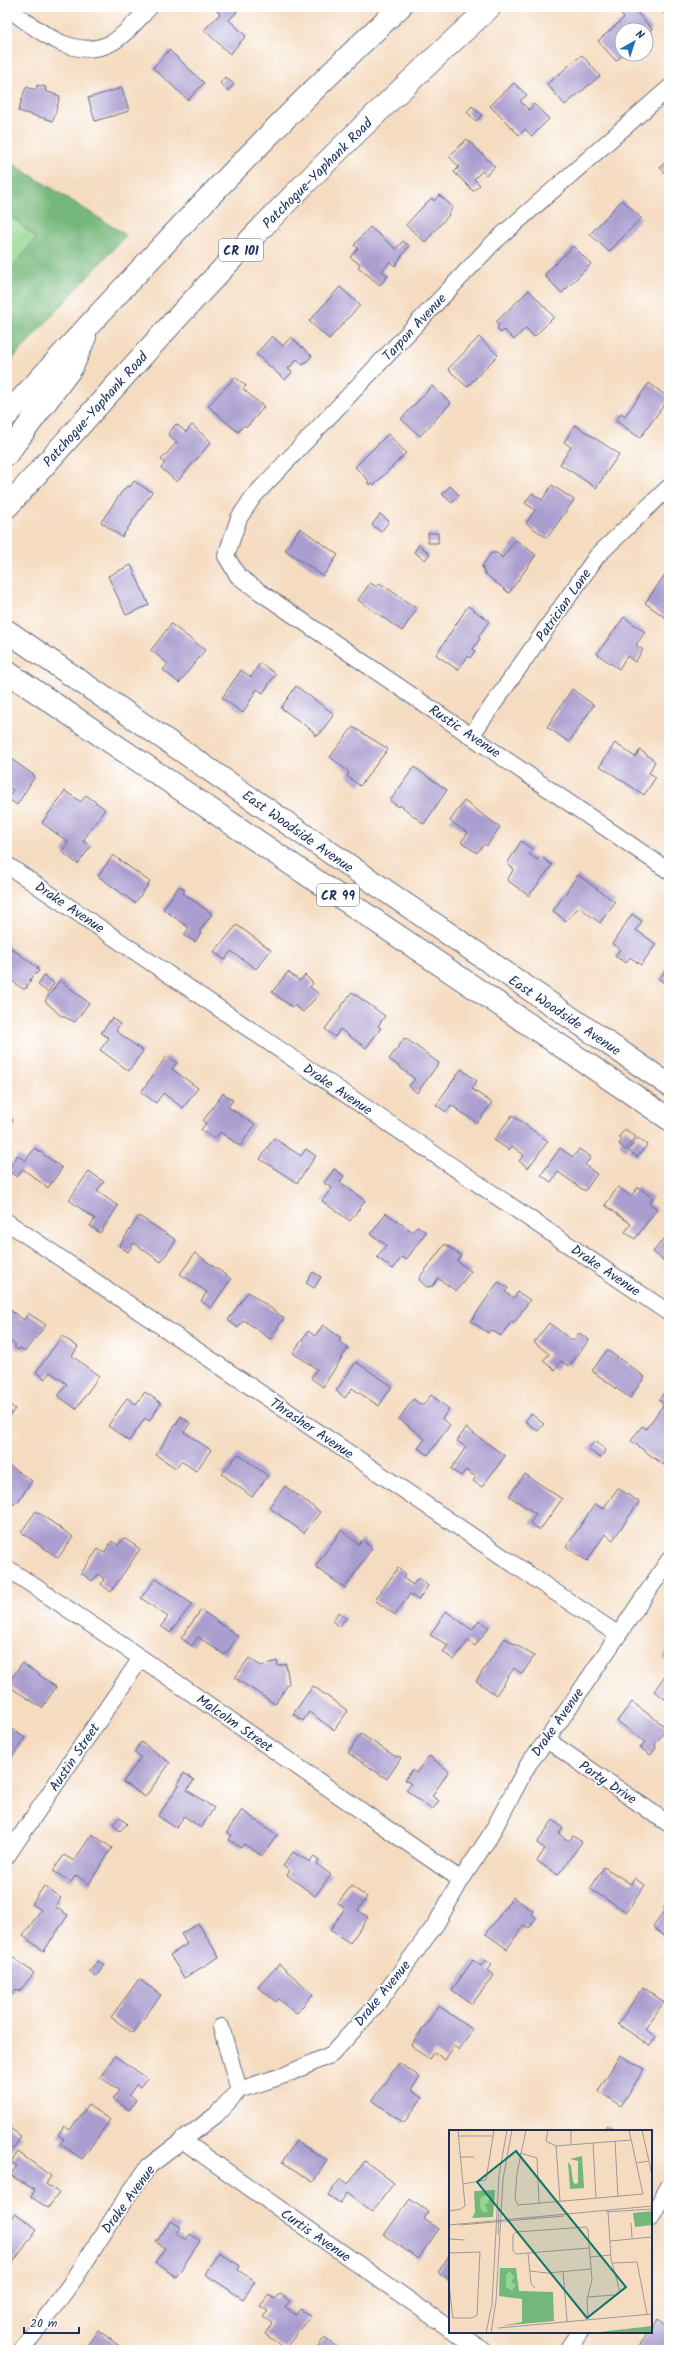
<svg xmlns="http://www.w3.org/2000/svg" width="676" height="2357" font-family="Kalam,sans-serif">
	<rect width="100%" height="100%" fill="#fff"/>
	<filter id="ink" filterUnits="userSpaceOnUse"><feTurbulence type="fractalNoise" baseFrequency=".025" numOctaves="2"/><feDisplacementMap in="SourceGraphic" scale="8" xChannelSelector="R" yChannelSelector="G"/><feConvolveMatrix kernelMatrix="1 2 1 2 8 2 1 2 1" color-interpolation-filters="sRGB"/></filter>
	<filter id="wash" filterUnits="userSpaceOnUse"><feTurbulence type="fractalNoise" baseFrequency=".012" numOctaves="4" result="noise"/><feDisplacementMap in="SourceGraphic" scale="16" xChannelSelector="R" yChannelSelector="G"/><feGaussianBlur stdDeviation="0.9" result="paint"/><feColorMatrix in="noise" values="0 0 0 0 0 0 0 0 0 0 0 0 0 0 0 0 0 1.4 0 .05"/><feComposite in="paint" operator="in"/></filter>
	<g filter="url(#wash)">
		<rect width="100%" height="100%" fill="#f5dcc1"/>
		<!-- green -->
		<path fill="#91d68f" stroke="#568276" d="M7 218 14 219 36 238 17 262 7 270Z"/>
		<!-- forest -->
		<path fill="#74b77a" stroke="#48736c" d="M7 160 126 235 7 365V270L17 262 36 238 14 219 7 218Z"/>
		<g id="blocks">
			<!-- building -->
			<path fill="#aa9dcf" d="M216 7H232L237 12 229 20 246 36 230 54 204 30 220 14 215 9Z
				M623 7H632L652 29 646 34V30H622V54H624L616 61 598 41 624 18 618 11Z
				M659 7H669V13L666 16Z
				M169 50 204 83 188 100 153 68Z
				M582 55 600 76 565 105 547 84Z
				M225 77 234 84 228 91 220 83Z
				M514 83 527 95 520 101 529 110 534 104 549 119 532 136 525 129 519 135 490 106Z
				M37 85 46 87 45 91 60 96 53 121 18 111 26 87 36 90Z
				M122 88 129 111 95 121 88 98Z
				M472 106 482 115 476 121 467 112Z
				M467 139 495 167 486 175 482 171 474 179 480 185 473 191 454 172 459 167 449 156Z
				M669 158V177L660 168Z
				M439 195 453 207 448 214 449 215 425 242 406 225 425 204 432 198 434 201Z
				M622 200 641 218 609 252 590 234Z
				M370 227 396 249 403 241 409 246 395 266 390 262 382 271 388 276 380 285 358 267 360 264 350 257 358 248 354 245Z
				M573 246 591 264 562 293 544 275Z
				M340 287 360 305 329 339 309 321Z
				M529 290 554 317 534 337 526 328 514 340 504 330 501 333 497 328 499 325 496 322Z
				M272 336 283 346 291 337 312 356 303 365 297 359 288 369 292 372 285 380 256 354Z
				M479 337 498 355 467 387 448 369Z
				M235 377 246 386 243 389 264 407 247 427 244 425 238 432 208 406Z
				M649 383 669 398 640 438 616 421 621 413 625 416Z
				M432 386 451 403 420 436 401 419Z
				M176 424 186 432 192 425 211 442 177 482 161 468 165 463 161 460 177 442 168 434Z
				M575 425 619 454 596 488 560 464 571 447 564 442Z
				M388 434 406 453 374 485 372 483 370 485 367 483 369 481 355 467Z
				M134 481 152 492 122 537 101 522 121 493 127 486 130 487Z
				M552 485 574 500 547 538 526 523 535 510 525 503 532 493 542 500Z
				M450 486 459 495 452 503 442 494Z
				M380 514 389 521 381 532 372 525Z
				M300 528 338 555 323 576 285 550Z
				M428 533H438V543H428Z
				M516 540 536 555 509 593 485 574 482 566 491 553H497L502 558Z
				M419 545 430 554 425 560 414 552Z
				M131 565 149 605 126 615 108 576Z
				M669 569V616L667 619 645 603Z
				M370 583 377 587 380 583 417 609 402 631 358 600Z
				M468 606 489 621 478 637 480 638 473 649 475 651 470 658 468 656 458 670 436 655Z
				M624 617 645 632 636 645 643 650 635 662 627 656 619 669 597 654Z
				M171 624 205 650 179 683 163 670 168 664 151 650Z
				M260 663 276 674 263 693 257 689 243 713 222 698 241 670 251 677Z
				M296 686 334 714 319 735 317 734 315 736 313 731 281 708Z
				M572 689 594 705 569 742 547 727Z
				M353 727 388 749 360 786 347 776 349 772 330 757Z
				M615 743 635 757 640 750 655 761 649 773 656 777 644 795 600 766Z
				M7 756 35 776 17 805 7 798 13 790 7 786Z
				M414 767 447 790 424 824 400 805 399 807 390 801Z
				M65 791 81 802 86 795 105 809 83 841 91 846 78 864 62 852 68 842 42 823Z
				M464 801 500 827 487 846 484 844 477 853 461 842 468 833 450 821Z
				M521 841 532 849 529 854 537 860 540 856 552 865 529 896 507 880 514 869 507 864Z
				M113 855 150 882 135 903 98 876Z
				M578 875 615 902 600 923 579 907 566 921 553 911Z
				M179 886 185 890 183 893 212 914 199 932 201 933 195 942 184 935 189 928 163 909Z
				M632 914 642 921 636 930 656 944 641 965 630 957 626 963 615 956 620 949 612 944Z
				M237 925 271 950 256 969 231 951 225 960 214 952Z
				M7 945 38 968 37 969 39 971 29 981 31 982 27 985V988L23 989 7 977Z
				M669 965V986L659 979Z
				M288 972 300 981 305 975 313 983 310 987 319 994 303 1012 294 1005 292 1007 272 992Z
				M44 976 54 983 48 992 38 985Z
				M60 980 89 1003 75 1022 60 1015 45 1001Z
				M352 992 385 1016 378 1026 381 1028 366 1048 340 1029 335 1037 325 1029Z
				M112 1018 120 1024 116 1031 143 1051 129 1071 100 1050 109 1038 101 1033Z
				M405 1038 439 1063 417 1093 409 1086 415 1079 389 1059Z
				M167 1056 177 1063 172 1069 198 1088 183 1108 163 1093 156 1103 141 1092Z
				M461 1069 477 1081 472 1089 492 1103 477 1123 451 1105 446 1112 436 1105Z
				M223 1093 233 1100 228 1107 255 1125 240 1146 220 1132 215 1139 201 1130 206 1123 203 1121Z
				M7 1115 13 1120 7 1128Z
				M512 1115 548 1141 528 1168 519 1161 524 1155 512 1146 509 1150 494 1140Z
				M625 1129 636 1137 625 1150 619 1144 622 1140 619 1137Z
				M274 1138 301 1156 306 1149 316 1156 297 1183 260 1159Z
				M638 1138 647 1145 637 1157 628 1150Z
				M35 1148 62 1168 48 1188 23 1169 17 1177 7 1170 18 1155 25 1161Z
				M560 1148 573 1157 579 1149 591 1157 585 1165 597 1174 585 1191 558 1172 551 1182 541 1175Z
				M334 1169 344 1176 340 1182 365 1201 350 1221 322 1201 332 1188 324 1183Z
				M89 1171 104 1182 97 1191 118 1206 100 1233 90 1226 95 1219 69 1200Z
				M618 1187 631 1196 638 1187 653 1198 649 1203 657 1209 635 1239 625 1232 631 1224 605 1205Z
				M386 1213 413 1232 417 1226 426 1232 406 1260 402 1257 393 1269 377 1257 386 1245 371 1234Z
				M139 1216 176 1240 161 1262 134 1243 128 1252 119 1246Z
				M664 1238 669 1240V1264L653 1252Z
				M445 1244 461 1256 457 1261 471 1271 456 1291 438 1278 433 1286 427 1287 420 1281 419 1278Z
				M195 1253 231 1279 211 1308 201 1301 207 1292 180 1274Z
				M313 1272 321 1277 314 1288 306 1283Z
				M498 1282 508 1288 505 1292 514 1298 518 1292 530 1300 514 1323 512 1321 501 1336 491 1330 488 1333 471 1321Z
				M248 1292 284 1318 270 1339 244 1320 238 1328 228 1320Z
				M7 1308 24 1320 28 1313 46 1325 25 1351 20 1348 18 1350 14 1347 16 1345 7 1339Z
				M549 1323 573 1341 579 1333 589 1340 569 1366 561 1361 555 1370 543 1361 549 1354 534 1342Z
				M323 1325 341 1338 339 1341 348 1348 323 1387 311 1378 317 1369 293 1353 308 1331 315 1336Z
				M62 1336 78 1347 72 1356 99 1376 76 1409 58 1396 67 1384 50 1372 45 1379 36 1372Z
				M607 1350 645 1377 630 1398 592 1371Z
				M356 1362 392 1386 379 1406 352 1388 345 1398 336 1391Z
				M665 1391 669 1394V1440L667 1443 669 1445V1458L664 1465 631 1441 642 1426 646 1429 664 1404 659 1400Z
				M145 1392 161 1403 149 1421 145 1418 129 1441 108 1426 127 1398 136 1404Z
				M431 1395 449 1409 442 1419 450 1425 428 1455 418 1448 425 1439 399 1419 413 1399 423 1406Z
				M7 1402 15 1409 9 1417 7 1415Z
				M531 1414 544 1424 538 1431 525 1421Z
				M181 1416 190 1423 184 1432 211 1450 196 1471 181 1461 176 1468 156 1455Z
				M466 1428 505 1456 482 1487 473 1481 476 1477 466 1470 461 1476 451 1469 466 1447 457 1441Z
				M595 1441 606 1450 600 1458 588 1449Z
				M238 1454 268 1476 252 1497 222 1474Z
				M7 1464 32 1481 17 1503 15 1502 12 1506 7 1502Z
				M525 1474 562 1499 540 1530 530 1523 536 1514 509 1496Z
				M285 1486 320 1512 304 1533 269 1507Z
				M618 1488 639 1502 613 1540 605 1534 587 1561 566 1547 595 1504 603 1509Z
				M36 1511 73 1537 58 1558 21 1532Z
				M341 1530 359 1545 362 1540 372 1548 345 1588 315 1567Z
				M124 1538 140 1549 111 1592 101 1584 104 1579 98 1574 92 1581 81 1573 98 1549 104 1553 112 1541 118 1545Z
				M398 1568 406 1574 403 1578 413 1585 418 1578 428 1586 418 1600 410 1594 395 1615 375 1600Z
				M156 1578 192 1604 170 1633 161 1626 168 1617 141 1598Z
				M201 1610 238 1636 225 1655 198 1637 192 1646 181 1638Z
				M446 1611 472 1630 479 1620 489 1627 475 1646 468 1641 454 1660 443 1652 448 1645 430 1635Z
				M339 1612 346 1618 339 1627 332 1621Z
				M505 1638 534 1656 522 1674 514 1668 496 1695 476 1681Z
				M669 1649V1663L663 1658Z
				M249 1658 261 1666 277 1661 278 1666 286 1664 289 1683 275 1704 235 1678Z
				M22 1663 56 1687 42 1708 7 1685Z
				M669 1670V1702L654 1691Z
				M313 1686 348 1711 334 1730 309 1712 303 1721 293 1714Z
				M632 1702 667 1728 655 1744 656 1748 651 1755 640 1748 645 1742 617 1721Z
				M7 1726 25 1738 7 1765Z
				M361 1734 396 1757 397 1756 401 1758 387 1779 348 1753Z
				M141 1742 170 1763 145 1797 123 1782 141 1757 134 1752Z
				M429 1756 449 1771 432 1796 439 1801 432 1810 406 1790 411 1784 405 1780 412 1770 416 1773Z
				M184 1773 194 1780 187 1790 214 1808 201 1828 184 1816 176 1828 158 1816 179 1785 177 1784Z
				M242 1810 277 1835 262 1856 244 1844 241 1848 229 1840 232 1835 227 1832Z
				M120 1817 127 1824 120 1831 113 1824Z
				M553 1820 563 1828 559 1834 569 1841 573 1836 582 1842 558 1875 537 1861 545 1849 537 1843Z
				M92 1834 112 1848 89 1884 76 1875 71 1882 53 1871 64 1855 74 1861Z
				M293 1852 310 1862 314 1857 319 1861 317 1864 331 1875 315 1896 287 1875 290 1871 283 1866Z
				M604 1867 631 1884 634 1878 645 1885 627 1912 590 1889Z
				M44 1886 61 1898 55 1907 68 1915 44 1951 23 1936 41 1910 32 1904Z
				M351 1886 367 1897 358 1910 368 1917 350 1943 330 1930 345 1909 338 1903Z
				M513 1897 533 1911 531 1914 536 1918 529 1928 524 1925 507 1949 486 1934Z
				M669 1902V1940L653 1927 666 1909 664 1908Z
				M198 1923 219 1957 184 1978 170 1955 187 1944 181 1934Z
				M7 1953 34 1973 19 1992 16 1989 7 2000Z
				M473 1960 481 1966 485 1960 492 1965 488 1970 494 1975 472 2004 452 1990Z
				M98 1961 104 1965 96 1977 89 1972Z
				M279 1964 313 1994 296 2014 279 1999 276 2002 258 1987Z
				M139 1979 161 1995 133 2033 111 2017Z
				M643 1987 664 2002 645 2029 656 2037 650 2046 618 2024Z
				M439 2006 473 2030 459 2050 454 2046 445 2060 434 2052 429 2059 411 2045Z
				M620 2055 644 2069 621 2106 598 2091Z
				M115 2056 147 2078 140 2087 136 2085 129 2095 136 2100 129 2110 113 2099 119 2090 100 2077Z
				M399 2063 420 2077 411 2090 422 2098 404 2123 372 2100Z
				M88 2105 110 2120 82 2159 60 2144 64 2139 58 2135 64 2126 70 2130Z
				M607 2125 616 2131H603Z
				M7 2126 21 2136 13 2149 7 2145Z
				M296 2141 327 2160 313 2182 282 2162Z
				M18 2152 51 2176 46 2184 59 2193 48 2208 31 2197 35 2190 10 2175 17 2166 11 2162Z
				M365 2161 394 2183 372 2212 347 2193 340 2203 328 2195 341 2178 348 2184Z
				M410 2199 428 2212 424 2219 439 2229 418 2259 384 2235Z
				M15 2214 37 2229 10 2267 7 2265V2225Z
				M171 2221 181 2227 177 2234 186 2240 190 2234 200 2241 176 2277 155 2262 165 2248 156 2242Z
				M219 2252 240 2266 238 2270 255 2282 243 2299 205 2274Z
				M450 2254V2280L438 2272Z
				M280 2294 290 2301 285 2307 296 2315 300 2309 310 2316 285 2349 265 2334 272 2323 263 2317 268 2311 260 2306 269 2295 275 2299Z
				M658 2319 669 2327V2350H636L649 2332H651Z
				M98 2330 118 2345 114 2350H84Z
				M324 2338 341 2350H316Z"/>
		</g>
	</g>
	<g filter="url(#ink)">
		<use href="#blocks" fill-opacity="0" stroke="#676c81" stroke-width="1"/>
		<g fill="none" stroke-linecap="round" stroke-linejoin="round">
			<!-- street casing -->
			<g stroke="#676c81" stroke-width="18">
				<path id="street" d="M7 8C36 28 71 61 109 44 122 39 140 17 150 7
					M669 88 493 243 253 497 239 518 226 556 238 576 260 592 669 871
					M471 736 597 556 669 487
					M7 865 669 1313
					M7 1222 617 1634
					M7 1568 141 1658 461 1880
					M547 1740 669 1824
					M7 1856 141 1658
					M221 2027 239 2090
					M182 2140 450 2329
					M651 2217 669 2186
					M455 2332 483 2350
					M22 2350 75 2278 126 2198 149 2166 216 2115 239 2090 285 2075 332 2054 377 2004 436 1924 461 1880 490 1836 529 1763 547 1740 669 1560
					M568 2350 580 2332"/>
			</g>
			<!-- primary casing -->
			<g stroke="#676c81" stroke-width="24">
				<path id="primary" d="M7 415C134 275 262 136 400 7
					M7 454 72 367 85 337
					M7 507C81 425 154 341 230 261 313 173 400 89 490 7
					M7 631 669 1085
					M7 672 669 1119"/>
			</g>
			<!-- street -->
			<use href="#street" stroke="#fff" stroke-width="16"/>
			<!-- primary -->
			<use href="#primary" stroke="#fff" stroke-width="22"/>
		</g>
	</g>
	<g text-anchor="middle" stroke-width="3.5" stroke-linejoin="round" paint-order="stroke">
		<!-- shield labels -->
		<g fill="#fff" stroke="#5f6d8e" stroke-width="1">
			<rect x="219" y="239" width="44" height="22" rx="3"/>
			<rect x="317" y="884" width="42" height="22" rx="3"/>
		</g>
		<g font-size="13" font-weight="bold" fill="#1b2f5e">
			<text x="241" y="255">CR 101</text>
			<text x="338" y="900">CR 99</text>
		</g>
		<!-- street labels -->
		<g font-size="14" fill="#1b2f5e" stroke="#fff">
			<text transform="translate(317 173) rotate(-45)" y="5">Patchogue-Yaphank Road</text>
			<text transform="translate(414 327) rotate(-47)" y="5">Tarpon Avenue</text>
			<text transform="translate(95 409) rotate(-48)" y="5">Patchogue-Yaphank Road</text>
			<text transform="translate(563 605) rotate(-55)" y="5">Patrician Lane</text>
			<text transform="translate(465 731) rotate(34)" y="5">Rustic Avenue</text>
			<text transform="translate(298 831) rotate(35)" y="5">East Woodside Avenue</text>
			<text transform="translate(70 907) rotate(34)" y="5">Drake Avenue</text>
			<text transform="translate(565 1015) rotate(34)" y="5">East Woodside Avenue</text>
			<text transform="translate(338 1089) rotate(34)" y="5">Drake Avenue</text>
			<text transform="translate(606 1270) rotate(34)" y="5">Drake Avenue</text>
			<text transform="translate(312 1428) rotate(34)" y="5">Thrasher Avenue</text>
			<text transform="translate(557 1722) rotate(-55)" y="5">Drake Avenue</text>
			<text transform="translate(235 1723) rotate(35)" y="5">Malcolm Street</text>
			<text transform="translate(74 1757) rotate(-56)" y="5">Austin Street</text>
			<text transform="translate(608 1782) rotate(34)" y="5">Party Drive</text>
			<text transform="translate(382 1993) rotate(-51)" y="5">Drake Avenue</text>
			<text transform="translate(128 2199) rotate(-54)" y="5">Drake Avenue</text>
			<text transform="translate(316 2235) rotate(35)" y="5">Curtis Avenue</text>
		</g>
	</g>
	<!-- overview -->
	<g transform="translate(449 2130)">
		<rect width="203" height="203" fill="#f5dcc1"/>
		<path d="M41 65 39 74 37 73 39 82H34L31 77 32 67ZM61 141 64 142 65 148 62 152 67 155 63 160 57 157V145Z" fill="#91d68f"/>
		<path d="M133 26 135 58 121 59 119 32 122 36 124 51 126 54 129 53V31L121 29ZM46 60 44 87 23 88 26 82 25 61ZM41 65 39 73 36 74 39 82H34L31 77 32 67ZM203 81V95L186 97 184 83ZM51 138H67L70 161 104 162 105 191 52 196 73 192V169L50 166ZM61 141 65 147 62 152 67 155 63 160 57 157V145ZM203 196V202L199 203 150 202Z" fill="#74b77a" fill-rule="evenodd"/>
		<path fill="none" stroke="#9e9799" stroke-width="1" d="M77 0 68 43 66 69 69 75 194 64 180 0M99 0 97 11 107 16 182 10M193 0 203 45M10 6H43M166 11 169 67M144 13 147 68M122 14V0M107 16 111 71M71 23 88 28 90 73M12 27H25M187 33 200 31M14 54 37 50 45 0M0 81 12 79 16 76 9 0M157 82 203 79M182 93 183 108M0 95 203 76M11 95 115 86M49 105 50 78M0 109 16 110M161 111 203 107M0 123 31 122 28 185 23 188H4L0 155M79 123 82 154 86 158M141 127 162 125M163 133 188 132 198 184M81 141 98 143 142 139M114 141 118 191M138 167 166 165 171 162 162 129 159 81M139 189 138 170 143 150 139 100 137 97 67 102 64 105V121L67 124 140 118M49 198 203 184M37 203 43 174 50 45 58 0M42 203 47 171 54 49 63 0"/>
		<path fill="#0f766e" fill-opacity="0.15" stroke="#0f766e" stroke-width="2" d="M67 21 177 157 138 188 28 52Z"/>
		<rect width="203" height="203" fill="none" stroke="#1b2f5e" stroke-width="2"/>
	</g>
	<!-- margin -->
	<rect width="676" height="2357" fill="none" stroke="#fff" stroke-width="24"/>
	<!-- north arrow -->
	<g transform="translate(634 42) rotate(39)"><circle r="19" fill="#ffffff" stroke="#a4acbf"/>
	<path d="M0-3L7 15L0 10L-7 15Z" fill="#1f6fb2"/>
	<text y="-6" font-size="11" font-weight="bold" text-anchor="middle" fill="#1b2f5e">N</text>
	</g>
	<!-- scale -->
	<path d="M24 2327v6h55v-6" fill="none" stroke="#1b2f5e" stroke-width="2"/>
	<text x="30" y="2327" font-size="12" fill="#1b2f5e" stroke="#ffffff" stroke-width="3" paint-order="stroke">20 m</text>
</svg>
